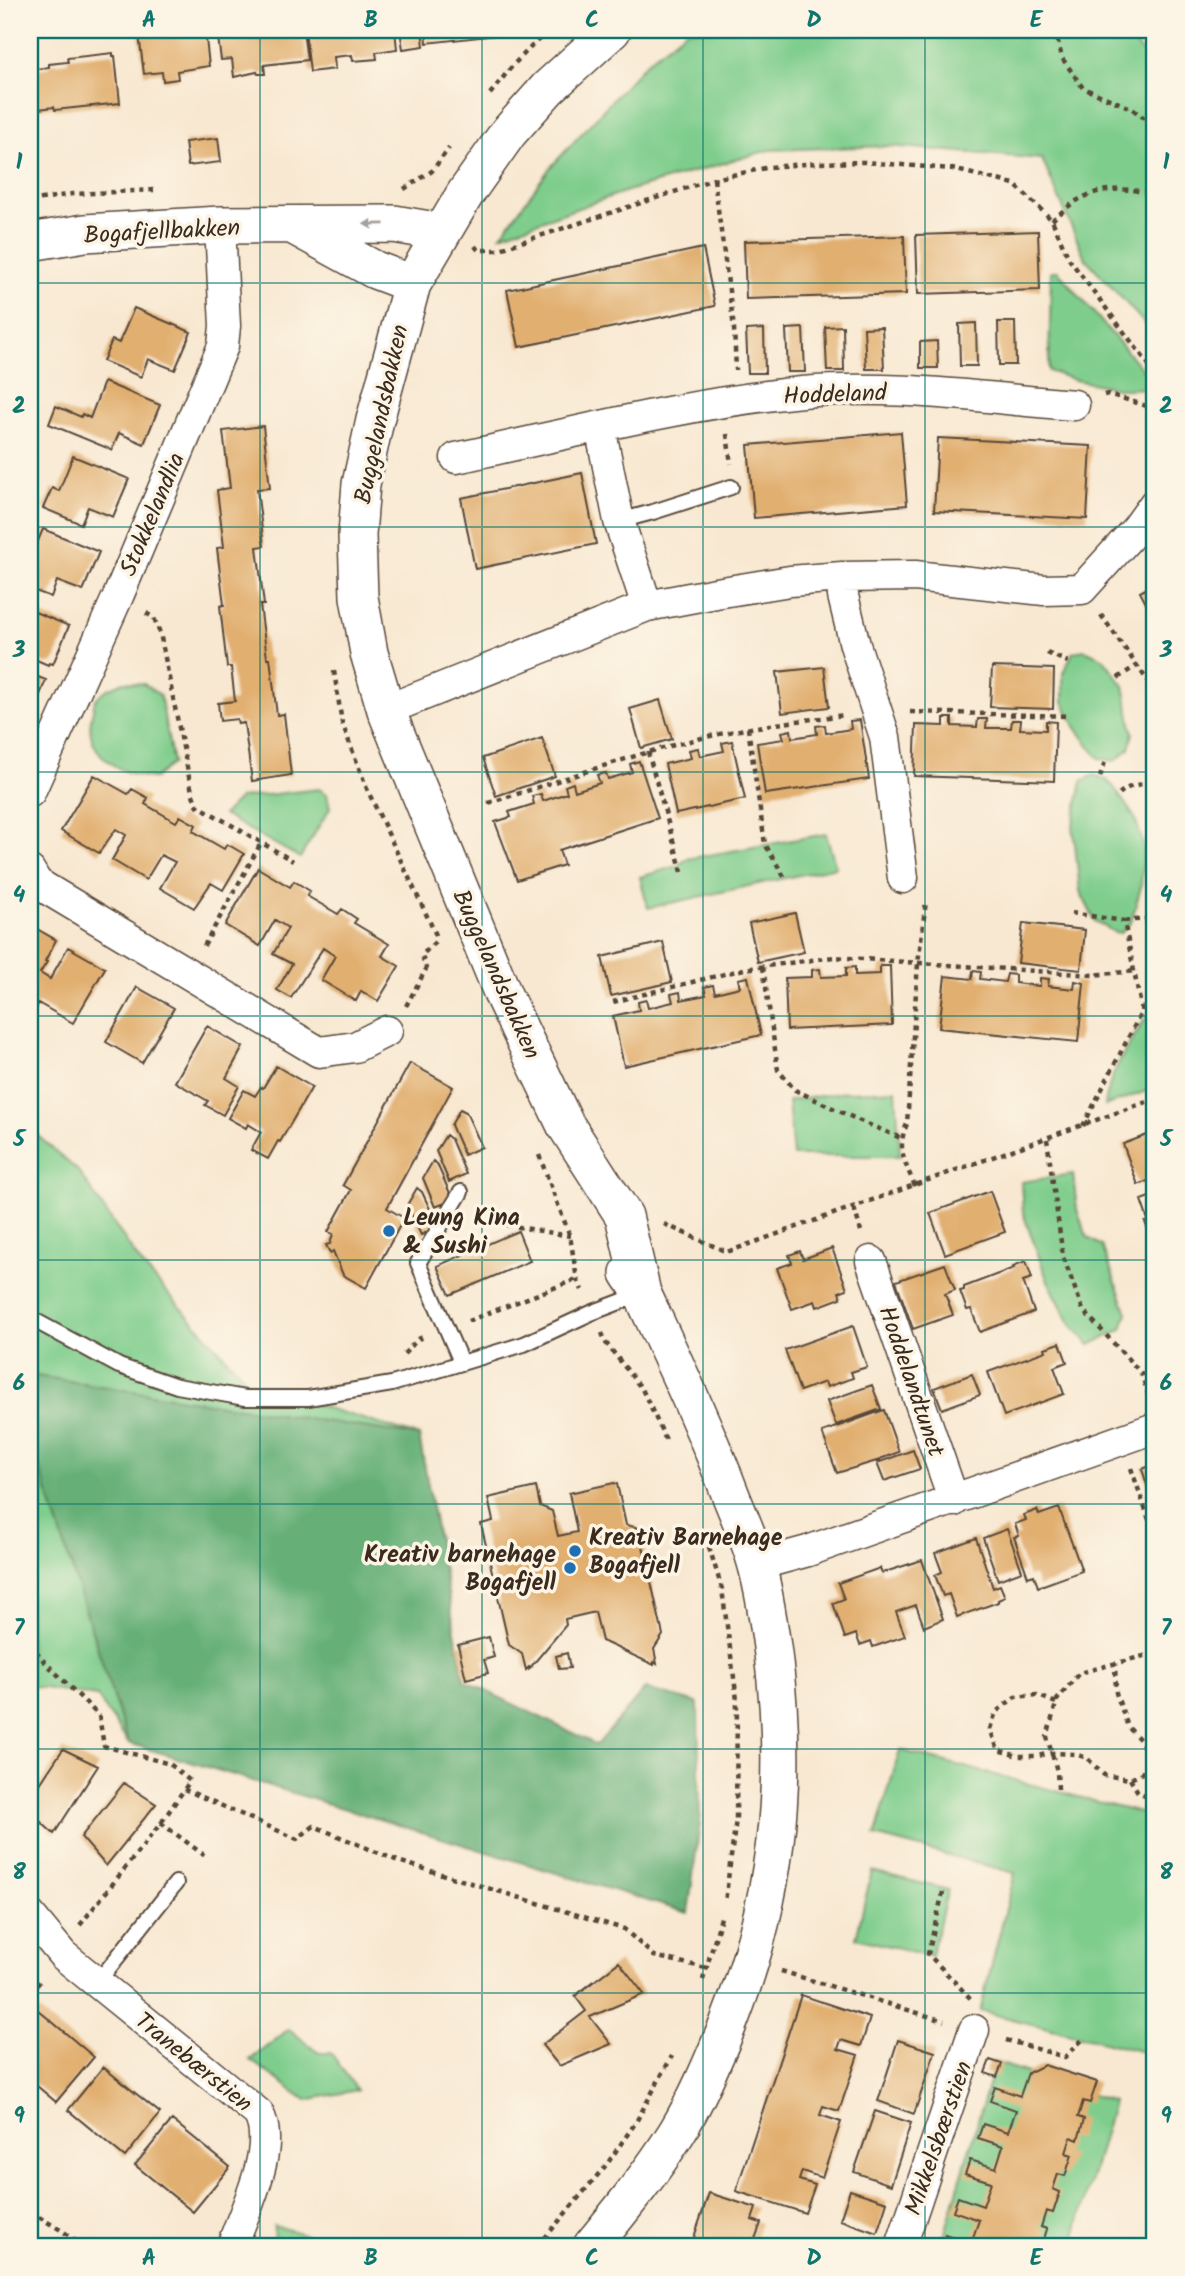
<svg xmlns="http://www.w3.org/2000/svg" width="1185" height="2276" font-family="Kalam,sans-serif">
	<rect width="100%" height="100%" fill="#fcf5e5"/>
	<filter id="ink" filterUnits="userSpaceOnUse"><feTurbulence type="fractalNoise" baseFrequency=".0143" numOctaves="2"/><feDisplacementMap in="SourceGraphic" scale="14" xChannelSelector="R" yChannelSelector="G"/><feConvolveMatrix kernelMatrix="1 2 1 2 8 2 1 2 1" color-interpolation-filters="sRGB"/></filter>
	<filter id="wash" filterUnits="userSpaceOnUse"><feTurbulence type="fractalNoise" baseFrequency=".00686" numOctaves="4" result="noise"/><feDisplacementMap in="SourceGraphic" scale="28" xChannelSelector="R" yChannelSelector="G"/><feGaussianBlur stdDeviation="1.57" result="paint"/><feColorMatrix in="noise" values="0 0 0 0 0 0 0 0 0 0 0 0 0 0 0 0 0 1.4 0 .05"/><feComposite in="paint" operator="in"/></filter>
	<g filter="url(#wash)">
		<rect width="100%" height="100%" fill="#f8e8d1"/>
		<!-- green -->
		<path fill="#7ecd8c" stroke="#5c7c55" stroke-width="2" d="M687 30H1122L1155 66V335L1085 258 1042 159 889 146 769 150 624 192 501 235 550 168 647 62Z
			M1051 271H1058L1155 384V388L1122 389 1075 380 1049 371Z
			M1085 650 1103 658 1124 686 1133 733 1129 749 1115 761 1099 758 1076 728 1063 702V673L1073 652Z
			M124 682 144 684 160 695 173 763 154 778C119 775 82 753 92 714 93 710 94 702 96 699 102 690 115 686 124 682Z
			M1094 775 1105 779 1113 786 1135 818 1144 846 1141 887 1131 922 1121 933 1114 932 1095 921 1080 891 1073 825 1082 781Z
			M319 789 327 794 330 808 300 858 223 815 240 798Z
			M826 834 836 867 648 908 640 877 677 866 687 859Z
			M1152 1008 1155 1009V1088L1105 1106C1108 1071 1134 1038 1152 1008Z
			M896 1090 900 1156H793L788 1101 845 1092Z
			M30 1129 78 1171 142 1265 251 1385 419 1436 30 1375Z
			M1073 1174 1077 1210 1087 1237 1102 1246 1127 1313 1122 1329 1090 1345 1071 1325 1047 1279 1023 1213 1021 1182Z
			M30 1437 128 1743 97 1696 30 1686Z
			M900 1750 1155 1817V2055L980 2011 1015 1873 875 1836Z
			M872 1871 948 1890 931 1956 856 1938Z
			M289 2029 319 2053H331L357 2090 306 2100 250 2060Z
			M995 2062 1113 2102 1072 2246H941Z
			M274 2226 305 2234 310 2246H273Z"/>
		<!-- forest -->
		<path fill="#66b078" stroke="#506d4b" stroke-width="2" d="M30 1375 419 1436 464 1680 597 1745 645 1689 698 1703 700 1823 688 1913 128 1743 30 1437Z"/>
		<g id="blocks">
			<!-- building -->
			<path fill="#e1af70" d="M170 30H205L209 66 177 71 178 79 163 81 162 72 144 74 139 35 171 32Z
				M217 30H303L307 60 264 65 265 74H258L257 72 234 77 232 59 221 60Z
				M305 30H395L397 49 376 52 377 59 353 61 352 55 334 57 335 69 310 72Z
				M400 30H422L424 46 403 49Z
				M426 30H497L498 35 427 43Z
				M113 53V56H115L120 103 55 110 54 107 30 110V70L49 67V64L68 62 67 58Z
				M218 138 221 162 188 166 185 142Z
				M1038 231 1040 290 918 294 916 235Z
				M904 236 906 294 746 299 744 241Z
				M703 248 715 306 519 347 507 290Z
				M134 308 191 332 175 370 148 359 141 377 103 361 112 340 119 343Z
				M998 322H1015L1016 365H999Z
				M976 323 977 366H960L959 324Z
				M843 326 844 371H827L825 327Z
				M882 327 884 369H866L864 328Z
				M803 328 805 372H788L786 329Z
				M764 329 765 373H748L746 330Z
				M937 341 938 368H920V342Z
				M104 382 160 405 144 444 119 433 112 450 49 424 56 406 81 417 82 414 90 418Z
				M263 426 270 488 257 489 264 546 257 547 264 605H260L267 658H270L277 715 284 714 291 775 252 781 244 723 238 724 237 719 220 721 218 703 235 701 231 667H227L220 606 224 605 217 548 224 547 217 490 230 488 223 431Z
				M901 432 907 505 754 518 748 445Z
				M938 438 1091 446 1087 519 934 511Z
				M73 456 129 479 113 517 88 507 81 524 43 508 52 488 59 491Z
				M582 473 596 544 475 569 461 498Z
				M43 529 99 552 83 591 57 581 51 597 30 589V560Z
				M1155 584V608L1150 611 1140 592Z
				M30 610 69 626 53 664 49 663 48 665 30 657Z
				M824 667 829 707 782 713 777 672Z
				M992 667 1054 669 1053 709 990 707Z
				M30 674 46 680 30 719Z
				M660 700 672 739 641 748 630 709Z
				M944 718H952V726L977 727 978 719H987L986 728H1011L1012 720H1021L1020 729 1046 730V721L1056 722 1054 781 914 776 916 725 944 726Z
				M860 720 869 779 765 794 757 743 784 739 782 732 791 730 792 738 817 734 816 726 825 725 826 733 851 729 850 721Z
				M542 738 555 776 496 796 483 758Z
				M732 741 745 799 676 814 665 764 691 758 689 750 698 748 700 756 724 751 722 743Z
				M639 761 658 818 559 850 564 865 517 880 495 822 511 817 509 812 534 804 532 796 541 794 543 801 567 793 565 786 573 783 575 791 600 783 597 775 606 773 608 779 632 772 630 764Z
				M94 775 128 794 132 789 148 798 145 804 176 822 180 816 196 825 193 831 224 849 227 844 244 854 223 890 211 883 194 908 160 888 175 862 161 855 146 880 112 860 126 835 116 829 99 853 61 831Z
				M258 868 290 887 294 881 310 891 307 896 338 914 342 909 357 919 354 923 389 944 382 956 399 966 378 1001 361 991 356 1001 321 980 335 956 323 948 291 998 277 990 292 964 273 954 288 928 275 920 260 946 225 925Z
				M795 913 804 952 758 962 749 923Z
				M1023 923 1085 930 1081 970 1018 963Z
				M30 925 56 940 45 961 47 962 40 973 50 979 68 947 105 968 73 1023 38 1003 37 1007 30 1003Z
				M663 942 672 982 611 996 602 957Z
				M880 966H890L892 1025 787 1030 785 978 812 977V970L820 969 821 977 846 976V968L855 967V975L880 974Z
				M973 971 981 972 980 979 1005 982 1007 974 1015 975V983L1040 986V978L1049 979 1048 986 1074 989 1075 981 1084 983 1078 1042 939 1028 945 976 972 979Z
				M748 977 761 1035 624 1066 613 1016 639 1010 638 1002 646 1000 648 1008 673 1002 671 994 680 992 681 1000 706 995 704 987 713 985 715 993 740 987 738 979Z
				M137 987 174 1008 142 1063 106 1042Z
				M207 1026 243 1047 226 1078 239 1086 223 1115 205 1105 208 1101 175 1082Z
				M410 1063 453 1087 387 1208 404 1218 366 1288 343 1275 333 1251 330 1253 326 1245 330 1244 333 1234 328 1232 351 1190 343 1185Z
				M276 1066 312 1087 280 1142 278 1141 268 1159 251 1150 261 1132 248 1124 246 1128 228 1118 244 1090 255 1096 261 1087 263 1088Z
				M460 1109 466 1112 482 1147 464 1155 451 1125Z
				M1155 1132V1178L1138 1185 1123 1144Z
				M446 1135 451 1139 466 1174 449 1182 436 1151Z
				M433 1161 437 1164 453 1200 435 1207 423 1178Z
				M417 1188 422 1192 438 1226 421 1235 407 1205Z
				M990 1191 1005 1232 945 1254 930 1213Z
				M1155 1195V1217L1148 1220 1141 1200Z
				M1155 1218V1249L1145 1222Z
				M518 1231 530 1261 450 1295 437 1266Z
				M832 1248 847 1289 839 1292 841 1298 817 1307 815 1301 792 1309 777 1268 792 1263 789 1255 800 1251 803 1259Z
				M1026 1261 1032 1278 1023 1281 1034 1312 980 1332 971 1309 967 1310 960 1291 964 1290V1287L1014 1268 1013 1266Z
				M945 1264 955 1290 945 1294 953 1315 913 1329 896 1281Z
				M853 1326 867 1367 851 1372 853 1378 827 1387 825 1382 800 1391 785 1350Z
				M1060 1343 1067 1362 1054 1367 1064 1394 1004 1416 988 1372 1046 1351 1045 1348Z
				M972 1374 980 1395 942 1409 934 1388Z
				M872 1385 881 1409 836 1425 827 1401Z
				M884 1410 899 1452 880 1459V1460L837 1473 822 1432Z
				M913 1450 920 1469 884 1481 877 1463Z
				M1155 1464V1510L1142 1469Z
				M614 1483 617 1484 626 1525 639 1528 663 1635 654 1649 657 1664 654 1662V1665L602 1641 595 1612 565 1619 566 1625 529 1669V1667L526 1670 522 1654 509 1645 481 1524 493 1521 488 1498 536 1487 540 1506 552 1511 558 1536 577 1532 569 1493Z
				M1059 1508 1082 1571 1038 1587 1034 1575 1028 1577 1014 1537 1019 1536 1015 1524 1026 1520 1024 1515 1037 1510 1039 1515Z
				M1007 1529 1022 1571 998 1580 983 1538Z
				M976 1538 993 1588 1000 1585 1005 1597 998 1600V1602L957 1617 949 1594 943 1596 935 1575 942 1572 935 1553Z
				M922 1560 943 1619 924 1627 916 1605 896 1612 905 1636 873 1647 871 1641 860 1645 856 1634 845 1638 833 1603 844 1599 838 1583 880 1568 882 1573Z
				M489 1637 494 1657 484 1660 488 1673 466 1679 458 1645Z
				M567 1653 570 1668 559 1669 556 1656Z
				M63 1749 98 1766 54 1834 30 1812V1799Z
				M124 1783 156 1804 106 1866 81 1837Z
				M619 1962 644 1994 590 2017 611 2044 559 2066 542 2045 586 2011 575 1996Z
				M801 1995 870 2018 861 2046 841 2040 838 2049 858 2055 839 2111 823 2106 820 2115 841 2122 822 2178 802 2171 799 2180 815 2185 805 2213 736 2191Z
				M38 2010 94 2057 56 2102 30 2080V2019Z
				M898 2040 935 2052 914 2114 878 2101Z
				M990 2060 1002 2064 997 2077 985 2073Z
				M1044 2065 1097 2082 1090 2103 1083 2101 1078 2117 1084 2119 1078 2140 1071 2137 1066 2153 1072 2155 1065 2176 1058 2174 1053 2189 1060 2192 1053 2213 1046 2211 1041 2227 1047 2229 1042 2246H941L945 2234 971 2243 979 2220 953 2211 958 2197 983 2206 991 2182 965 2174 970 2160 996 2168 1003 2146 978 2138 983 2124 1008 2132 1016 2110 990 2101 995 2087 1020 2096 1028 2073Z
				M103 2067 160 2113 125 2157 68 2110Z
				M875 2111 911 2123 891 2185 854 2172Z
				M172 2120 230 2167 193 2212 135 2165Z
				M850 2190 887 2202 877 2233 840 2220Z
				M709 2193 756 2208 752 2220 761 2223 755 2239 775 2246H691Z"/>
		</g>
	</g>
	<g filter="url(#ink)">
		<use href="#blocks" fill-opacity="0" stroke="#574639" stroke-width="2"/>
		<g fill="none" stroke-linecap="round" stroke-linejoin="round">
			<!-- service casing -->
			<g stroke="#574639" stroke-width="18">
				<path id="service" d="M619 521 653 512 731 487
					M461 1192 418 1263 461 1362
					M30 1318 119 1366 177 1386 245 1398H308L392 1384 524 1344 591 1313 641 1294
					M97 1983 176 1883"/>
			</g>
			<!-- minor casing -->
			<g stroke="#574639" stroke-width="33">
				<path id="minor" d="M600 427 619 521 647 606
					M456 458C570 434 685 403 802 392 892 384 984 398 1074 405
					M842 577 843 596 855 645 885 737 903 878
					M386 710 647 606 716 593 790 581 842 577 915 576 1044 590 1082 589 1137 528 1155 503
					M30 792 119 594 223 346 225 326 220 225
					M30 871 37 883 319 1052 355 1047 387 1031
					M871 1261 954 1501
					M757 1565 808 1551 1155 1428
					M30 1915 63 1955 258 2113C277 2145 247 2205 235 2238V2246
					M901 2246 974 2030"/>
			</g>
			<!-- tertiary casing -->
			<g stroke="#574639" stroke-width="40">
				<path id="tertiary" d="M612 30 548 88 508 133 465 194 412 284 375 420 361 484 357 535 359 597 369 653 386 710 504 997 565 1124 624 1216 642 1293
					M296 227 375 270 412 284
					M30 242 85 233 220 225 394 224 441 232
					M592 2246C622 2209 652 2172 677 2132 697 2099 712 2063 727 2027 776 1904 790 1785 773 1654 769 1625 765 1594 757 1566 751 1542 740 1519 731 1496 705 1427 673 1360 642 1293L629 1273"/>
			</g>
			<!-- path -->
			<path stroke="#574639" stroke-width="4.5" stroke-dasharray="5 5" stroke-linecap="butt" d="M1055 30 1062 58 1083 88 1131 108 1155 126
				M490 94 513 65 548 30
				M714 179 734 328 736 370
				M404 189 432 171 449 148
				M30 201 72 194 154 190
				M1052 220C1062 212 1072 202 1084 197 1105 186 1133 189 1155 194
				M475 246 478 250H497L714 179 770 167 817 163 865 162 952 169 1014 184 1052 220 1069 259 1155 373
				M1104 395 1108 394 1147 406 1155 400
				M727 434 731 464
				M146 613 154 618 160 633 192 792 197 805 293 861
				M1101 615 1155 691
				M1047 653 1068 662
				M334 671 342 723 367 789 436 935
				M1118 678 1137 665
				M910 712 1070 716
				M748 728 765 844 785 878
				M648 752 682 872
				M1100 777 1106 759
				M1119 794C1130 784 1140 784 1155 784
				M488 803C558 782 626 756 698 739 746 727 796 721 845 715
				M1071 913 1124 921 1142 1011 1083 1126
				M1124 921 1146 919 1155 914
				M204 946 261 843
				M763 967 778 1070 795 1090 858 1120 901 1138
				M613 1002 744 969 834 957 1093 975 1134 971
				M406 1006 426 969 422 955 438 939
				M1143 1011 1155 997
				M1047 1139 1063 1257 1083 1310 1141 1373 1149 1397
				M539 1155 570 1236 577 1279 582 1290
				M915 1186C905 1163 896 1148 907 1124L918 963 926 901
				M854 1208 861 1231
				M664 1224 727 1252 1155 1099
				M507 1225 570 1236
				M468 1321 577 1279
				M602 1333 606 1343 642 1389 667 1442
				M404 1354 418 1339 423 1337
				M1131 1468 1155 1537
				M706 1537 722 1589 737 1700 736 1819 725 1902
				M30 1643 42 1659 99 1716 104 1746 170 1764 190 1781 161 1823
				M1056 1703 1037 1695 1015 1697 996 1712 990 1729 998 1750 1018 1756H1037L1052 1753 1075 1754 1087 1758 1104 1775 1130 1779 1141 1774 1149 1762 1142 1742 1128 1727 1116 1693 1115 1663
				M1130 1779 1138 1792 1155 1799
				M184 1789 297 1839 314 1826 398 1861 624 1929 654 1956 706 1968
				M1058 1789 1057 1771 1047 1737 1057 1700 1079 1673 1155 1653
				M943 1892 928 1954 971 1999
				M80 1925 161 1823 204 1855
				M781 1971 944 2021
				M703 1980 722 1914
				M30 1993 43 1978
				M1006 2040 1065 2057 1084 2038
				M30 2212 61 2230 83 2246
				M538 2246 607 2164 636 2122 672 2056"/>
			<!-- service -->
			<use href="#service" stroke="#fff" stroke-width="14"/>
			<!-- minor -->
			<use href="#minor" stroke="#fff" stroke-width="30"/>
			<!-- tertiary -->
			<use href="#tertiary" stroke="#fff" stroke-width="37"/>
		</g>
		<!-- one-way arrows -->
		<defs><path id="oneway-solid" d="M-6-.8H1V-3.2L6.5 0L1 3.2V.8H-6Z" transform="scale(1.75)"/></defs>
		<use fill="#a79f9a" href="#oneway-solid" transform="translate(374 224) rotate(179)"/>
	</g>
	<!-- grid -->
	<path fill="none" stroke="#0f766e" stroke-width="2" stroke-opacity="0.55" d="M260 30V2246M482 30V2246M703 30V2246M925 30V2246M30 283H1155M30 527H1155M30 772H1155M30 1016H1155M30 1260H1155M30 1504H1155M30 1749H1155M30 1993H1155"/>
	<!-- markers -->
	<g fill="#1f6fb2" stroke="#fcf5e5" stroke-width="2.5">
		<circle cx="389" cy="1231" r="7"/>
		<circle cx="575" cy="1551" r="7"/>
		<circle cx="570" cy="1568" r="7"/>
	</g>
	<g text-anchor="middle" stroke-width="7" stroke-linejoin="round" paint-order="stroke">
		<!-- street labels -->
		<g font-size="24" fill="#3b2a1e" stroke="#fcf5e5">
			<text transform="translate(162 231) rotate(-3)" y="8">Bogafjellbakken</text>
			<text transform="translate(835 394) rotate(-2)" y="8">Hoddeland</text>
			<text transform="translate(381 414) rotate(-78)" y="8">Buggelandsbakken</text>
			<text transform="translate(152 514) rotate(-67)" y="8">Stokkelandlia</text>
			<text transform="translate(497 974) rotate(66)" y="8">Buggelandsbakken</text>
			<text transform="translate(912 1381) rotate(71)" y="8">Hoddelandtunet</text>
			<text transform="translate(194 2062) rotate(39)" y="8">Tranebærstien</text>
			<text transform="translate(938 2138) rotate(-71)" y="8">Mikkelsbærstien</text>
		</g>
		<!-- poi labels -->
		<g font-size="24" font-weight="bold" fill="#3b2a1e" stroke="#fcf5e5" text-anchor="start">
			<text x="403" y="1225">Leung Kina<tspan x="403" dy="28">&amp; Sushi</tspan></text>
			<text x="589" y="1545">Kreativ Barnehage<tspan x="589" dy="28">Bogafjell</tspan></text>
			<text x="556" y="1562" text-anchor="end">Kreativ barnehage<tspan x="556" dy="28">Bogafjell</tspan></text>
		</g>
	</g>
	<!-- margin -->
	<rect width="1185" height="2276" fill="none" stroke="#fcf5e5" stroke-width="77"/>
	<rect x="38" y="38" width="1108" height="2200" fill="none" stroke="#0f766e" stroke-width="2.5"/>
	<g font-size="23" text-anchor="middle" font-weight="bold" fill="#0f766e">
		<text x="149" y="27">A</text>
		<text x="371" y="27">B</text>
		<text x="592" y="27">C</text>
		<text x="814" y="27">D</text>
		<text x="1036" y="27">E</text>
		<text x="19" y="169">1</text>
		<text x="1166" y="169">1</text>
		<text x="19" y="413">2</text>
		<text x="1166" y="413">2</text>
		<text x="19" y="657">3</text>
		<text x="1166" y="657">3</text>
		<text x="19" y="902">4</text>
		<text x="1166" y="902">4</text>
		<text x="19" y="1146">5</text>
		<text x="1166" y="1146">5</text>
		<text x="19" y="1390">6</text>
		<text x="1166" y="1390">6</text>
		<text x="19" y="1635">7</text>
		<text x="1166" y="1635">7</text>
		<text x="19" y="1879">8</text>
		<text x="1166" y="1879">8</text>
		<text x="19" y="2123">9</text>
		<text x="1166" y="2123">9</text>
		<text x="149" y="2265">A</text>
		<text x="371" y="2265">B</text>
		<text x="592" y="2265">C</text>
		<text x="814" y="2265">D</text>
		<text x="1036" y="2265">E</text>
	</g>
</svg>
